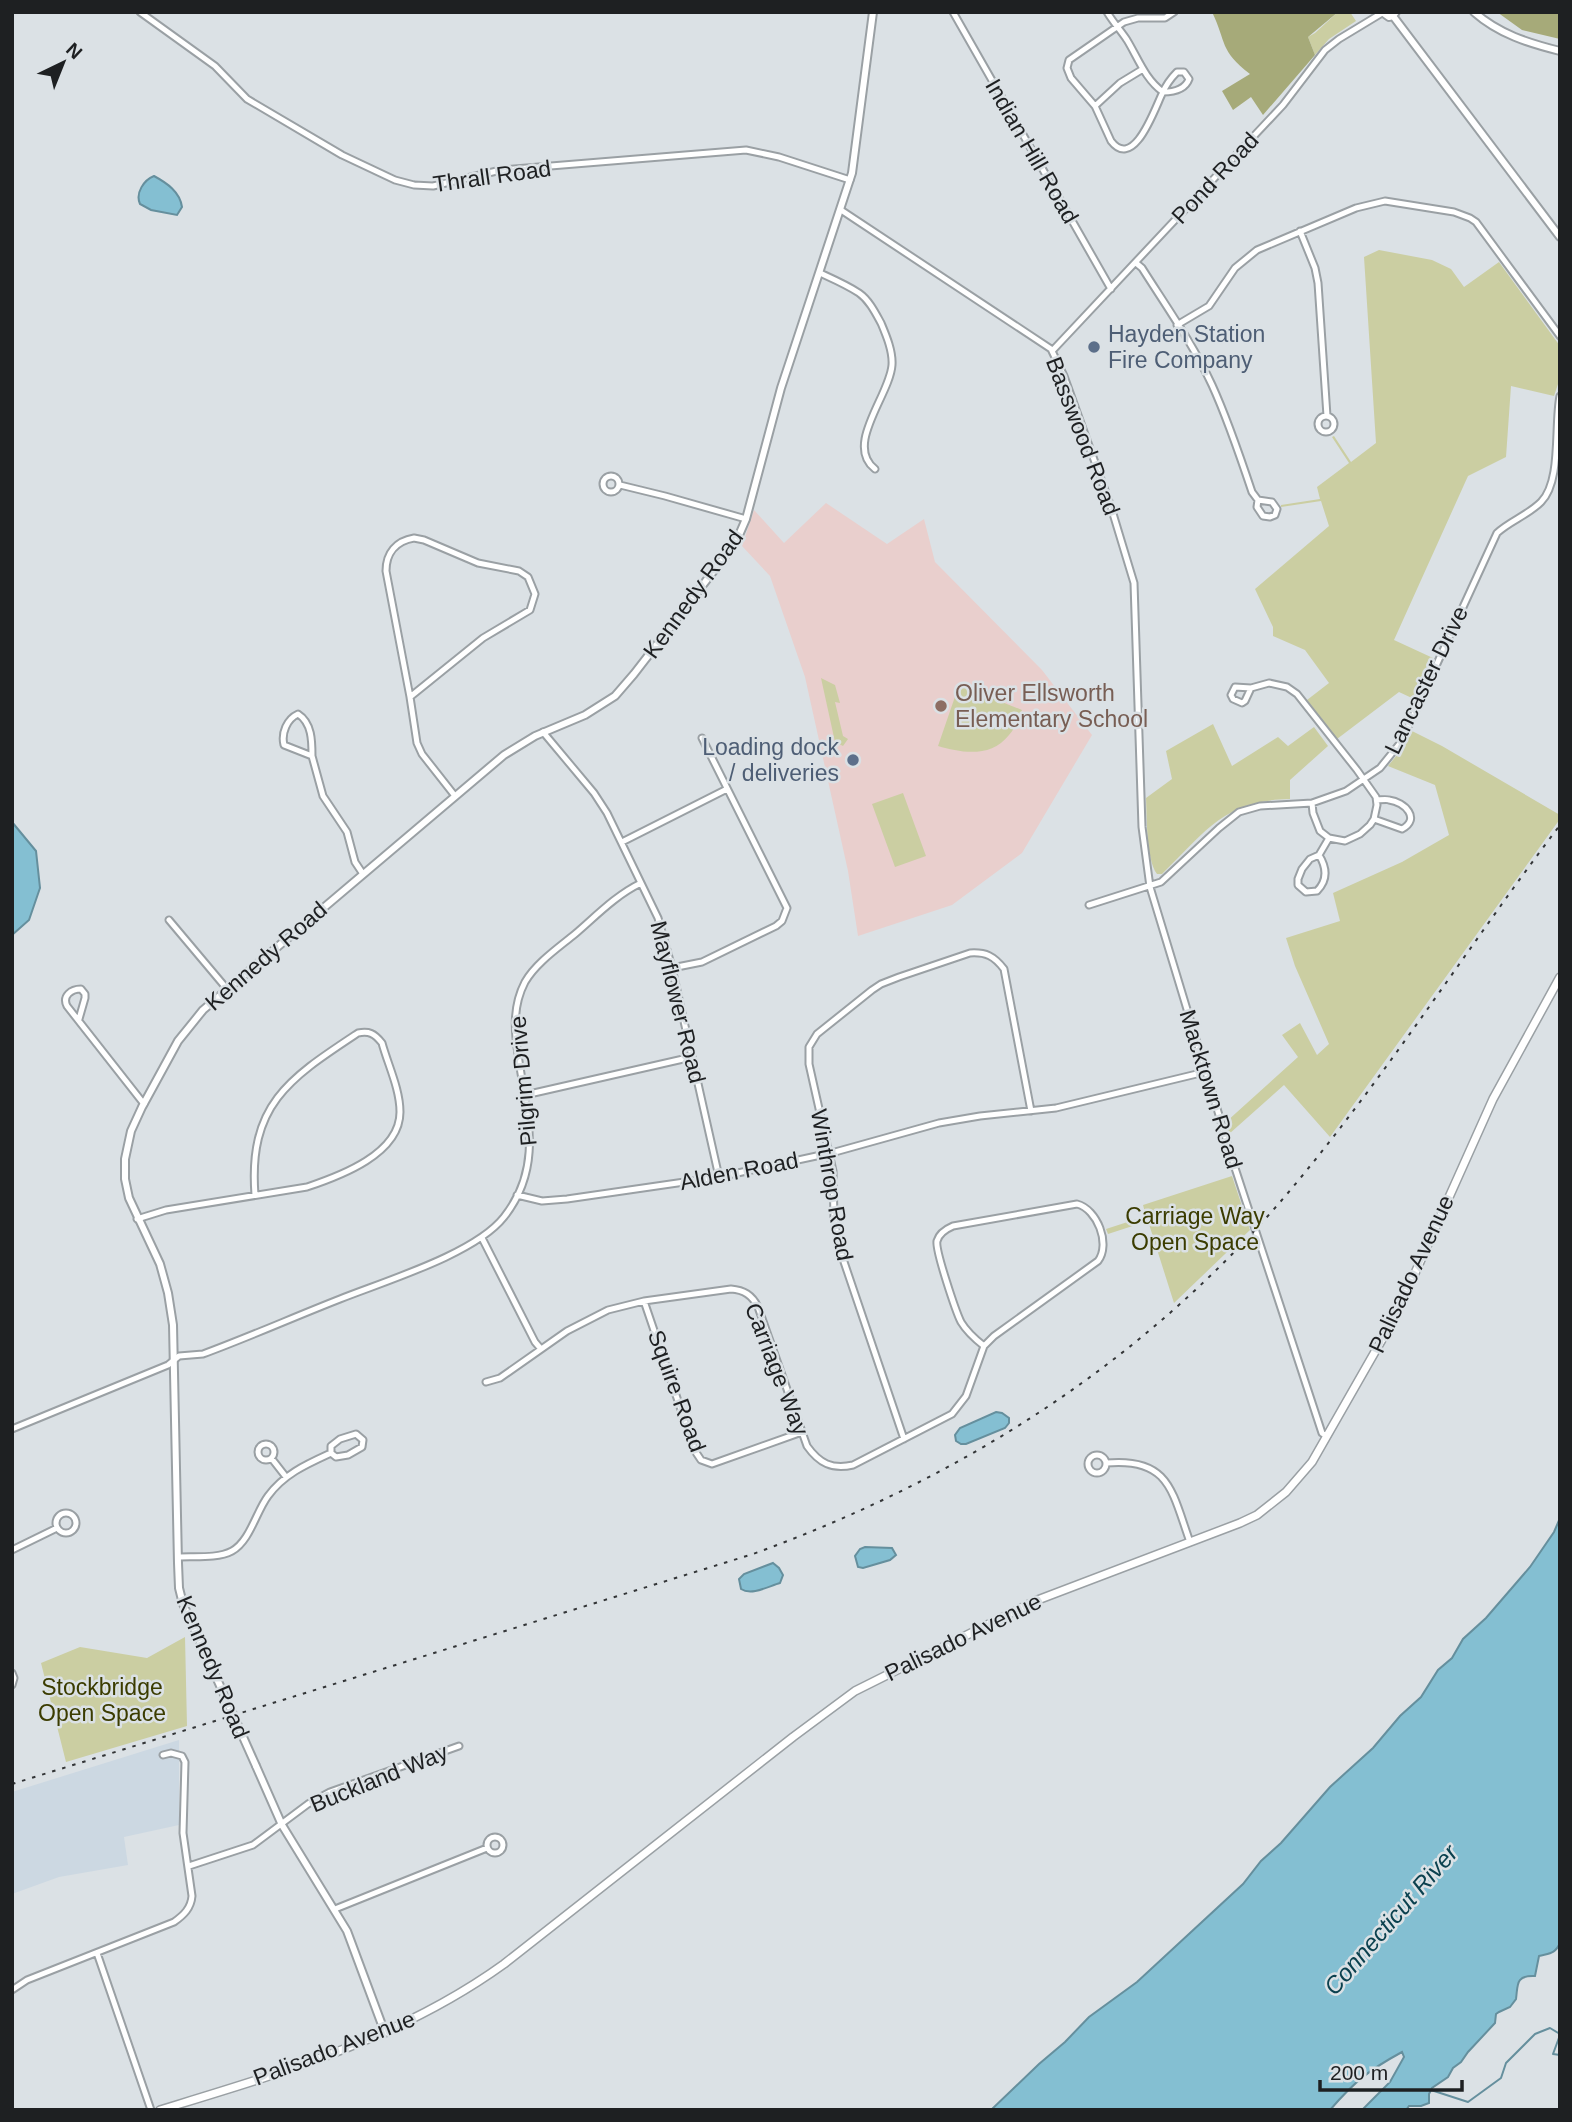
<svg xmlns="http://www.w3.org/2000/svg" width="1572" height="2122" font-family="Helvetica,sans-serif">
	<rect width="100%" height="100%" fill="#dbe1e5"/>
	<!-- built -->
	<path fill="#ccd8e2" d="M179 1740V1825L124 1837 128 1865 59 1877 12 1894V1792Z"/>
	<!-- education -->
	<path fill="#e9cfcd" d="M826 503 887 544 924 519 935 562 1042 670 1092 735 1022 853 952 905 858 936 848 871 805 677 770 576 742 546 754 510 784 543Z"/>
	<!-- green -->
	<path fill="#cbcea2" d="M1338 12H1350L1356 21 1329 39 1315 55 1308 37 1315 33Z
		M1379 250 1432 260 1451 269 1464 287 1499 262 1560 346V378L1554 396 1511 386 1506 457 1468 476 1394 640 1433 658 1414 699 1399 692 1337 739 1307 700 1329 683 1305 650 1273 636V627L1255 589 1329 526 1321 501 1281 507V505L1320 499 1317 487 1349 463 1332 437 1334 436 1351 462 1376 443 1364 257Z
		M821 678 835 685 840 703 835 702 843 736 848 739 843 746 835 742Z
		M962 686 1022 710C1018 718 1015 729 1009 735 991 758 962 753 938 746L958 688Z
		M1213 724 1232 766 1278 737 1288 746 1314 727 1328 746 1290 780V799C1224 800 1205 832 1162 874H1157C1146 859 1147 818 1146 798L1172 779 1166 751Z
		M1412 731 1442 746 1560 815V819L1330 1137 1284 1085 1229 1134 1226 1122 1298 1057 1282 1035 1300 1023 1317 1055 1329 1044 1295 966 1286 938 1340 921 1333 893 1402 862 1449 835 1435 785 1388 766 1401 750Z
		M903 793 926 856 895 867 872 804Z
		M1232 1176 1250 1230 1174 1303 1148 1221 1108 1234 1106 1229 1146 1216 1143 1205Z
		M185 1637 187 1726 66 1762 41 1663 80 1647 147 1658Z"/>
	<!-- forest -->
	<path fill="#a6aa79" d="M1212 12H1338L1308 37 1315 55 1263 115 1251 97 1233 110 1222 91 1250 74C1219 50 1227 43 1212 12Z
		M1497 12H1560V39L1522 30Z"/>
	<!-- water -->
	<path fill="#84bfd2" stroke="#658f9d" stroke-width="2" d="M154 176C167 183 180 192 182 207L177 215 151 210 140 204C135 193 144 180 154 176Z
		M12 822 36 851 40 888 29 920 12 935Z
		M996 1412 1002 1413 1009 1418V1423L1005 1428 966 1444H961L956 1441 955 1435 960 1428Z
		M1560 1518V1943C1555 1954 1550 1953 1539 1956L1535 1976C1515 1975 1518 1985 1516 1999L1510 2007 1499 2012 1496 2014 1495 2023 1468 2052 1461 2062 1453 2068 1448 2077 1432 2088 1429 2094V2103L1421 2106H1409L1406 2110H1362L1390 2082 1404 2057 1402 2052C1369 2070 1355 2081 1330 2110H991L1039 2064 1065 2042 1089 2017 1137 1982 1243 1884 1261 1861 1281 1843 1330 1787 1373 1748 1400 1716 1421 1697 1438 1670 1452 1658 1463 1639 1486 1618 1530 1567 1554 1532Z
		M865 1547 892 1548 896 1555 890 1560 863 1568 858 1567 855 1556 860 1549Z
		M773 1563 779 1568 783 1575 780 1583C769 1586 752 1596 741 1589L739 1579 744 1574Z"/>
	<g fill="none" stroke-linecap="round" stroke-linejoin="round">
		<!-- stream -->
		<path stroke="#658f9d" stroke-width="2" d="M1560 2035 1553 2054 1560 2055
			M1431 2090 1468 2102 1501 2078 1506 2063 1535 2034 1550 2028 1560 2034"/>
		<!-- minor casing -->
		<g stroke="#9aa0a4" stroke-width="9">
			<path id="minor" d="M140 12 215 66 247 99 342 155 395 180 414 185 433 186 501 170 746 150 779 157 850 180
				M953 12 1111 289
				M1107 12C1113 22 1121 31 1127 40 1138 58 1145 79 1163 92 1173 92 1185 90 1189 79L1184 72H1177C1172 77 1165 87 1162 94 1155 108 1134 171 1111 141L1095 106 1071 78 1067 68 1069 60 1124 22 1138 18H1165L1174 12
				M1095 106 1120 83 1143 69
				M841 210 1051 349 1064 376 1111 507 1134 583 1142 827 1150 887 1235 1168 1322 1433 1327 1436
				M1300 231 1315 268 1318 283 1327 416
				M1136 263 1142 268C1166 306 1193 344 1212 385 1228 420 1240 456 1252 492L1258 500 1272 502 1277 509 1275 515 1270 517 1263 516 1257 507 1258 500
				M820 273C833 279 847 285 859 293 869 300 875 312 881 323 886 335 893 351 892 365 890 395 844 445 875 469
				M1177 325 1209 306 1235 268 1257 250 1356 208 1385 201 1454 212 1470 218 1476 222 1560 336
				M1053 350 1283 105 1325 50 1339 39 1382 13
				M1318 424a8 8 0 1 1 16 0a8 8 0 1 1-16 0Z
				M603 484a8 8 0 1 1 16 0a8 8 0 1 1-16 0Z
				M620 485 665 496 746 519
				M414 538 424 540 478 563 519 571 528 577 535 594 530 610 483 638 410 697 386 571C386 553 396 541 414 538Z
				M1251 688 1245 701 1242 703 1233 699 1231 695 1235 687 1251 688 1269 683 1287 687 1297 694 1357 770 1376 797 1377 805 1374 819 1370 825 1360 834 1345 841 1329 838 1320 831 1313 813 1312 803
				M410 697 417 743 422 754 455 796
				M298 714C312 723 312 741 312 756L284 745C281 733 287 719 298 714Z
				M543 732 594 793 607 813 658 918 672 968 719 1177
				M312 756 323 796 347 832 355 862 363 874
				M1374 819 1402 829C1421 819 1405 802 1389 800 1387 799 1379 800 1377 800
				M622 842 727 789
				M1319 855C1327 868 1328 880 1317 891L1306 892 1298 885V879L1302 869 1310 859 1319 855 1329 838
				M1089 905 1161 882 1219 828 1239 812 1260 806 1312 803 1346 791 1380 768 1401 742 1497 533C1510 521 1528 515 1541 502 1562 481 1554 425 1560 396
				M169 920 227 989
				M672 968 702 962 776 926 782 921 787 908 702 738
				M79 1019 85 998V994L81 989C71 989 62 996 67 1006L144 1104
				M525 1095 692 1057
				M517 1195 542 1201 567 1199 719 1177 835 1152 939 1123 980 1116 1056 1108 1205 1072
				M1077 1204C1097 1209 1111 1244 1098 1261L994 1336 984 1346C975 1339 967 1332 961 1322 956 1312 935 1250 937 1241 939 1234 946 1229 953 1226Z
				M137 1219 166 1210 307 1187C340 1176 400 1154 400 1112 400 1089 388 1065 382 1043 374 1033 369 1031 358 1033 290 1078 248 1104 255 1195
				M482 1238 535 1342 541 1349
				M644 1301 695 1451 701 1460 712 1464 802 1432
				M486 1382 500 1378 567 1331 608 1310 644 1301 731 1289C744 1290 752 1295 758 1307L807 1446C819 1463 832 1470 853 1465L952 1414 966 1396 984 1346
				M12 1429 168 1365 179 1356 203 1354C249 1337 294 1317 340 1299 385 1281 475 1254 504 1217 545 1165 526 1113 518 1054 514 1029 513 1005 525 982 536 963 558 948 575 934 596 916 616 895 641 883
				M904 1439 841 1253 834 1220 833 1171 809 1064V1047L817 1034 872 990 881 984 899 977 970 953C986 952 994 956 1004 969L1031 1111
				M258 1452a8 8 0 1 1 16 0a8 8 0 1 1-16 0Z
				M1088 1464a9 9 0 1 1 18 0a9 9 0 1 1-18 0Z
				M272 1459 286 1477
				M1106 1463C1170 1457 1172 1492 1190 1542
				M56 1523a10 10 0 1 1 20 0a10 10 0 1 1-20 0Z
				M12 1550 57 1528
				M178 1557C194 1556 217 1559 232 1551 250 1541 256 1512 268 1496 284 1474 307 1464 331 1453L336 1457 348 1455 362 1447 363 1440 356 1434 340 1439 331 1446V1453
				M12 1673 14 1678 12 1685
				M487 1845a8 8 0 1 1 16 0a8 8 0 1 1-16 0Z
				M189 1866 253 1845 308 1804 330 1792 459 1746
				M335 1909 487 1848
				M97 1953 151 2110
				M12 1990 27 1980 174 1922C184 1915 191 1908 192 1896L183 1833 185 1762 182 1756 171 1753 163 1755"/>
		</g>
		<!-- tertiary casing -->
		<g stroke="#9aa0a4" stroke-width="10">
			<path id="tertiary" d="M1382 12 1389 17 1393 16 1396 12
				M1474 12C1499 34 1528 43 1560 51
				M1393 16 1560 237
				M231 1710 183 1604 179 1588 178 1563 173 1325 168 1293 160 1264 129 1198 125 1179V1159L131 1131 142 1107 178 1041 203 1010 504 755 535 736 585 715 615 696 634 674 736 542 746 519 781 388 852 173 873 12
				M256 1766 282 1825 347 1931 385 2033"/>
		</g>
		<!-- secondary casing -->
		<g stroke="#9aa0a4" stroke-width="10">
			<path id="secondary" d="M160 2110C281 2073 400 2039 504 1964L793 1737 855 1691 1035 1601 1240 1523 1257 1515 1286 1492 1312 1462 1384 1336 1411 1282 1493 1099 1560 977"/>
		</g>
		<!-- minor -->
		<use href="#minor" stroke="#fff" stroke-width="5"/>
		<!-- tertiary -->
		<use href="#tertiary" stroke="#fff" stroke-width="6"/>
		<!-- secondary -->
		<use href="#secondary" stroke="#fff" stroke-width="7"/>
		<!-- rail -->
		<path stroke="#333537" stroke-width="2" stroke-dasharray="3.5 7" stroke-linecap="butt" d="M12 1784 753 1554C968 1476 1156 1355 1302 1176 1394 1064 1472 941 1560 825"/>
		<!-- tertiary-bridge casing -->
		<g stroke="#9aa0a4" stroke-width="10" stroke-linecap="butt">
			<path id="tertiary-bridge" d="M231 1710 256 1766"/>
		</g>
		<!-- tertiary-bridge -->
		<use href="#tertiary-bridge" stroke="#fff" stroke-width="6"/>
	</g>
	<!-- markers -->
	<g fill="#5c6f8a" stroke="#dbe1e5" stroke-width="2.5">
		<circle cx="1094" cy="347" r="7"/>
		<circle cx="853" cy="760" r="7"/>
	</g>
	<circle fill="#8d6e63" stroke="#dbe1e5" stroke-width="2.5" cx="941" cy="706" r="7"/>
	<g text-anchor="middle" stroke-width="5" stroke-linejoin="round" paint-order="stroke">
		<!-- street labels -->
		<g font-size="23" fill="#1e2022" stroke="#dbe1e5">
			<text transform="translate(1032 151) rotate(60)" y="8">Indian Hill Road</text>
			<text transform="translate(492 176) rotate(-8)" y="8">Thrall Road</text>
			<text transform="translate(1215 178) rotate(-47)" y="8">Pond Road</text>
			<text transform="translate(1083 436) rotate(69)" y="8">Basswood Road</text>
			<text transform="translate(693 594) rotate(-54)" y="8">Kennedy Road</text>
			<text transform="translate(1426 680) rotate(-64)" y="8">Lancaster Drive</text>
			<text transform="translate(266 956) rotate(-41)" y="8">Kennedy Road</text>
			<text transform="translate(678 1002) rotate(76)" y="8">Mayflower Road</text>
			<text transform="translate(523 1081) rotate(-95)" y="8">Pilgrim Drive</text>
			<text transform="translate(1211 1089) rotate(73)" y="8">Macktown Road</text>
			<text transform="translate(739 1171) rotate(-11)" y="8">Alden Road</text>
			<text transform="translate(832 1185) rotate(80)" y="8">Winthrop Road</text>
			<text transform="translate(1411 1274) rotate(-65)" y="8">Palisado Avenue</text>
			<text transform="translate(777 1369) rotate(69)" y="8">Carriage Way</text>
			<text transform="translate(677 1391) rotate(70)" y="8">Squire Road</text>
			<text transform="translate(963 1637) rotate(-26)" y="8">Palisado Avenue</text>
			<text transform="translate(213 1667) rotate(67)" y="8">Kennedy Road</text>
			<text transform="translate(379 1778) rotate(-22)" y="8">Buckland Way</text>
			<text transform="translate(334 2048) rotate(-21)" y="8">Palisado Avenue</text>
		</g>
		<!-- service labels -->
		<g font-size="23" fill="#4e5e75" stroke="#dbe1e5" text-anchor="start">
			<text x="1108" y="342">Hayden Station<tspan x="1108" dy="26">Fire Company</tspan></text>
			<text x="839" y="755" text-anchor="end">Loading dock<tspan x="839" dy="26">/ deliveries</tspan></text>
		</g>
		<!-- education labels -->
		<g font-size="23" fill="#785e54" stroke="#dbe1e5" text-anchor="start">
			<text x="955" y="701">Oliver Ellsworth<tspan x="955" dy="26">Elementary School</tspan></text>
		</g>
		<!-- park labels -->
		<g font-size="23" fill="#3b3c00" stroke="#dbe1e5">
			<text x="1195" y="1224">Carriage Way<tspan x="1195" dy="26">Open Space</tspan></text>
			<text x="102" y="1695">Stockbridge<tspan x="102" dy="26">Open Space</tspan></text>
		</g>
		<!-- water labels -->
		<g font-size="24" font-style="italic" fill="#0b414f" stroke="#dbe1e5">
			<text transform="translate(1391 1920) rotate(-49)" y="8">Connecticut River</text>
		</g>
	</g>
	<!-- border -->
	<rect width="1572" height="2122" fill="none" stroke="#1e2022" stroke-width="28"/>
	<!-- north arrow -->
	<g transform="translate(63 63) rotate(43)" stroke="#dbe1e5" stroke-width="5" paint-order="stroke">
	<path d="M0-5L12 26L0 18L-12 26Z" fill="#1e2022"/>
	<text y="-10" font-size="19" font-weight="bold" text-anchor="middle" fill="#1e2022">N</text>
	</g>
	<!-- scale -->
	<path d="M1320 2080v10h142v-10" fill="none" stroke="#1e2022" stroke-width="3.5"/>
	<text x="1330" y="2080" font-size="21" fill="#1e2022" stroke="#dbe1e5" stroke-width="5" paint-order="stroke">200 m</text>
</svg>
